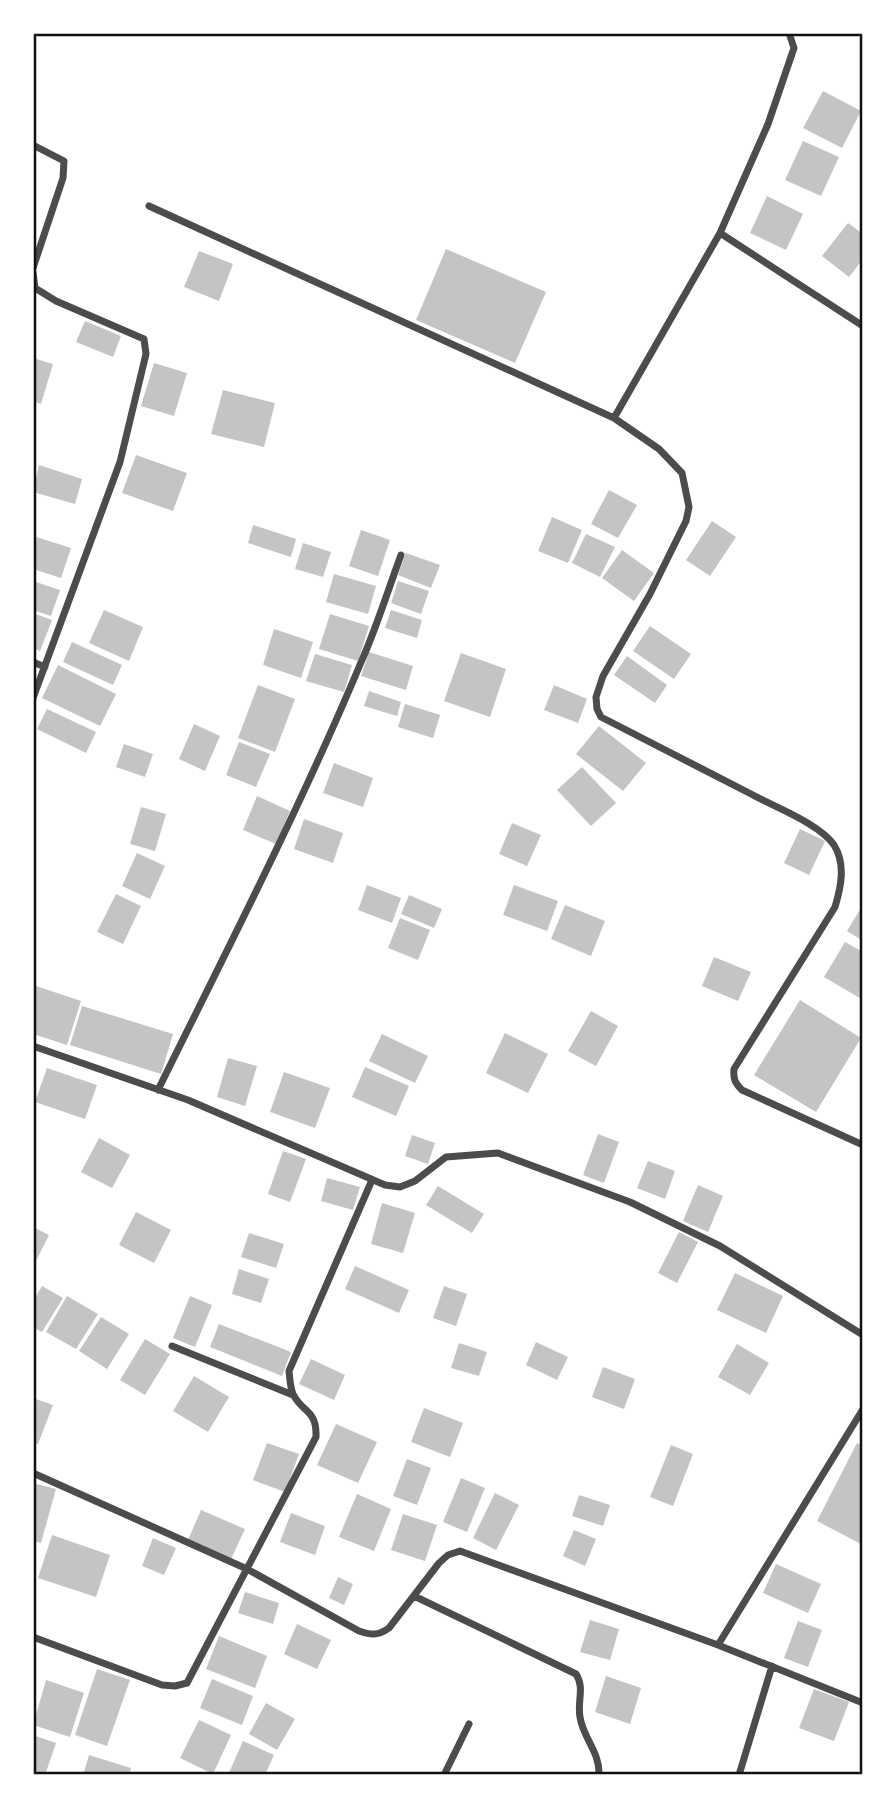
<svg xmlns="http://www.w3.org/2000/svg" width="896" height="1808" font-family="'Sofia Sans Condensed',sans-serif">
	<rect width="100%" height="100%" fill="#fff"/>
	<!-- building -->
	<path fill="#c4c4c4" d="M823 91 861 111 842 148 803 128Z
		M803 141 839 157 821 196 785 180Z
		M767 196 803 214 786 250 750 233Z
		M848 223 863 234V259L849 277 822 256Z
		M446 249 546 292 515 363 416 320Z
		M199 251 233 264 219 301 184 287Z
		M85 321 121 336 113 357 76 342Z
		M33 358 53 364 41 404 33 401Z
		M154 363 187 373 174 416 141 406Z
		M223 390 275 403 264 447 211 434Z
		M136 455 187 473 173 511 122 493Z
		M39 465 82 479 75 504 33 492Z
		M609 490 637 505 618 538 591 524Z
		M552 517 582 530 568 563 538 551Z
		M712 521 736 537 710 576 686 560Z
		M253 525 296 539 291 557 248 543Z
		M361 530 390 540 378 576 349 566Z
		M586 534 615 547 600 577 572 563Z
		M33 536 71 548 61 578 33 569Z
		M303 543 331 552 323 577 295 569Z
		M622 550 654 573 634 601 602 578Z
		M406 553 440 565 431 588 398 575Z
		M334 574 376 586 368 614 326 602Z
		M33 581 60 590 51 616 33 610Z
		M398 581 429 591 421 614 391 603Z
		M104 610 143 627 129 661 89 643Z
		M391 610 422 620 417 638 385 628Z
		M33 613 52 620 40 651 33 648Z
		M330 614 369 626 358 661 319 649Z
		M650 626 691 654 674 679 633 651Z
		M274 629 313 642 301 678 263 665Z
		M72 642 122 665 113 685 63 662Z
		M369 652 413 666 406 690 361 676Z
		M461 653 506 669 490 717 444 701Z
		M315 654 352 665 344 692 306 681Z
		M627 656 667 685 655 703 614 675Z
		M58 665 116 694 100 726 42 698Z
		M258 685 295 699 275 752 238 738Z
		M554 685 587 699 578 723 544 710Z
		M369 691 401 702 397 716 364 706Z
		M405 704 440 715 433 738 398 727Z
		M47 709 96 732 86 753 37 729Z
		M194 724 220 736 205 771 179 759Z
		M599 726 646 763 623 791 576 754Z
		M239 742 270 754 256 787 226 775Z
		M124 744 153 754 145 777 116 767Z
		M334 763 373 778 363 807 323 793Z
		M582 767 616 803 591 826 557 790Z
		M257 796 290 811 276 844 243 830Z
		M141 807 166 814 155 851 130 844Z
		M304 819 343 833 333 863 294 849Z
		M512 823 541 835 527 866 499 854Z
		M800 829 825 841 809 875 784 863Z
		M137 853 165 866 150 899 122 886Z
		M367 885 401 898 392 923 358 910Z
		M514 885 558 901 547 931 503 915Z
		M116 894 141 906 123 944 97 932Z
		M409 895 442 909 434 928 401 914Z
		M565 905 605 921 591 956 551 939Z
		M861 908 863 909V941L847 931Z
		M400 918 430 930 418 960 388 948Z
		M845 942 863 952V1000L824 977Z
		M714 957 751 972 738 1001 702 986Z
		M33 985 81 1001 67 1045 33 1034Z
		M800 1000 861 1038 816 1112 754 1075Z
		M82 1006 173 1034 161 1074 70 1045Z
		M591 1011 618 1026 596 1066 568 1051Z
		M505 1033 548 1054 528 1093 486 1073Z
		M382 1034 428 1056 415 1083 369 1061Z
		M228 1058 257 1066 245 1106 217 1097Z
		M365 1067 409 1086 396 1116 352 1097Z
		M47 1068 97 1085 85 1119 35 1102Z
		M284 1072 330 1088 315 1128 270 1112Z
		M598 1134 619 1142 604 1183 583 1175Z
		M412 1135 435 1143 428 1164 405 1156Z
		M99 1138 130 1155 112 1188 81 1172Z
		M283 1151 306 1159 290 1202 268 1194Z
		M648 1161 675 1171 665 1199 637 1188Z
		M327 1178 360 1187 353 1210 321 1201Z
		M698 1185 723 1196 708 1232 683 1221Z
		M438 1186 484 1214 472 1233 426 1205Z
		M382 1203 415 1213 403 1253 371 1244Z
		M136 1212 171 1230 154 1263 119 1245Z
		M33 1227 49 1235 33 1267Z
		M679 1232 698 1242 677 1283 658 1273Z
		M249 1233 284 1244 276 1268 241 1257Z
		M355 1266 409 1290 399 1313 345 1289Z
		M239 1269 269 1279 261 1303 232 1294Z
		M735 1273 783 1296 766 1333 717 1310Z
		M42 1286 63 1298 42 1332 33 1327V1301Z
		M444 1286 467 1294 456 1326 433 1318Z
		M67 1296 98 1314 76 1349 46 1332Z
		M190 1296 212 1305 195 1347 173 1338Z
		M101 1317 129 1334 107 1369 79 1351Z
		M219 1324 291 1352 282 1376 210 1347Z
		M145 1339 170 1354 145 1395 120 1380Z
		M536 1342 568 1357 557 1380 526 1365Z
		M459 1343 487 1352 479 1376 451 1368Z
		M737 1344 769 1363 750 1395 718 1377Z
		M311 1359 345 1375 334 1400 299 1384Z
		M603 1367 635 1379 624 1409 592 1397Z
		M194 1376 229 1397 208 1432 173 1411Z
		M33 1398 53 1405 38 1444 33 1442Z
		M424 1408 463 1423 450 1457 411 1442Z
		M336 1424 377 1442 358 1483 317 1465Z
		M267 1443 299 1454 285 1492 253 1480Z
		M857 1443 863 1446V1545L817 1521Z
		M671 1445 693 1454 673 1506 650 1497Z
		M407 1459 431 1468 417 1505 393 1496Z
		M461 1478 485 1488 467 1532 443 1522Z
		M33 1483 56 1489 41 1543 33 1541Z
		M495 1493 519 1505 496 1550 473 1538Z
		M357 1494 391 1509 374 1551 339 1537Z
		M579 1495 610 1505 603 1526 572 1516Z
		M201 1510 245 1529 231 1559 188 1540Z
		M291 1513 325 1526 315 1555 280 1542Z
		M403 1514 437 1525 425 1561 391 1550Z
		M574 1530 596 1539 585 1566 563 1556Z
		M52 1535 110 1555 96 1597 38 1578Z
		M153 1538 176 1548 164 1575 142 1566Z
		M776 1564 821 1584 808 1613 763 1593Z
		M338 1577 353 1584 344 1605 329 1598Z
		M245 1592 279 1603 273 1624 238 1613Z
		M590 1620 619 1629 610 1660 580 1652Z
		M798 1621 822 1630 808 1667 784 1658Z
		M297 1624 331 1640 317 1669 284 1654Z
		M219 1636 267 1656 255 1688 206 1669Z
		M97 1669 130 1680 107 1746 75 1735Z
		M606 1676 641 1688 630 1724 595 1712Z
		M212 1679 253 1696 242 1725 200 1708Z
		M46 1680 84 1693 70 1737 33 1725Z
		M814 1689 849 1702 834 1741 799 1728Z
		M266 1703 295 1719 277 1750 249 1734Z
		M199 1720 231 1735 213 1774 180 1758Z
		M33 1735 56 1743 45 1775H33Z
		M243 1741 274 1755 265 1775H228Z
		M89 1755 131 1768 129 1775H94L84 1772Z"/>
	<g fill="none" stroke-linecap="round" stroke-linejoin="round">
		<!-- minor -->
		<path stroke="#4c4c4c" stroke-width="7" d="M789 33 794 48 768 124 720 233 863 326
			M33 145 64 161 63 178 33 268
			M149 206 614 418
			M720 233 614 418 659 449 682 473 689 507 686 521 650 594 603 676 596 697 597 709 601 717C652 743 702 769 753 795 775 807 820 824 834 845 846 864 841 887 835 907L734 1069C733 1079 735 1083 742 1090L863 1145
			M33 273 35 288 56 301 144 339 146 354 120 462 33 698
			M33 662 45 667
			M33 1046 188 1100 385 1185 400 1187 415 1181 446 1157 498 1153 630 1202 720 1246 863 1335
			M158 1090C228 948 301 806 362 660 377 626 388 590 401 555
			M172 1346 293 1395
			M863 1409 718 1645 863 1703
			M33 1473 247 1569 359 1631C371 1635 378 1636 389 1628L439 1563 448 1555 460 1551 718 1645
			M414 1596 576 1674C585 1688 577 1701 580 1717 583 1738 600 1752 599 1775
			M33 1637 162 1685 175 1686 187 1683 316 1437C317 1409 302 1413 293 1394 290 1387 290 1379 289 1371L372 1180
			M444 1775 469 1724
			M739 1775 772 1666"/>
	</g>
	<!-- border -->
	<rect width="896" height="1808" fill="none" stroke="#ffffff" stroke-width="70"/>
	<rect x="35" y="35" width="826" height="1738" fill="none" stroke="#111" stroke-width="2.5"/>
</svg>
